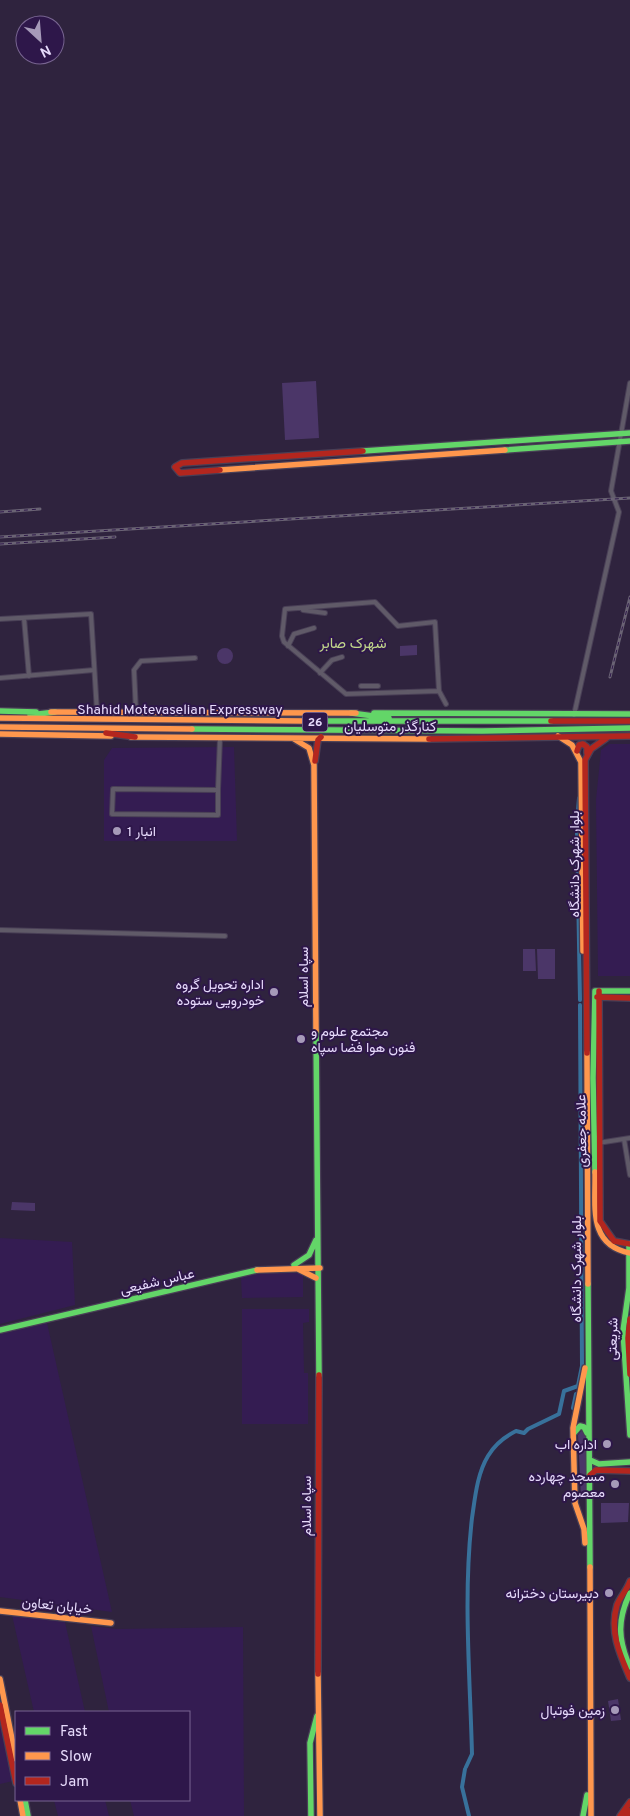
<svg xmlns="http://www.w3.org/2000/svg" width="630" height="1816" font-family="Overpass,Vazirmatn,sans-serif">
	<rect width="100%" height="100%" fill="#2f233e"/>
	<!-- built -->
	<path fill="#341c52" d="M609 744H630V976H598L596 800 601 750Z
		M234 747 237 841H104V760L112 748Z
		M0 1238 72 1242 75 1305 0 1324Z
		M262 1273H303V1297L242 1298 241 1277Z
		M242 1309H309V1322L303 1323 304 1373H308V1424H242Z
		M47 1323 112 1612 0 1597V1334Z
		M12 1615 65 1622 85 1712H34Z
		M91 1626 117 1629 243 1627 244 1816H134L130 1800H189V1712H109Z
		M0 1712 13 1781 0 1784Z
		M54 1800H105L109 1816H58Z"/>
	<!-- green -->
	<path fill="#4b3668" d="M316 381 319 438 285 440 282 383Z
		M417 645V655L400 656V646Z
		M217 656a8 8 0 1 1 16 0a8 8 0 1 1-16 0Z
		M523 949H535L536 971H523Z
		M537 949H555V979H538Z
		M12 1202 35 1203V1211L11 1210Z
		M582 1430 587 1437V1494L581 1498 578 1435Z
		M601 1503H629L628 1522 601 1523Z
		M618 1699 621 1720 611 1721 608 1701Z"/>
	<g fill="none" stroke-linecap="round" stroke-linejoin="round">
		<!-- canal -->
		<path stroke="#38719b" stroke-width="4" d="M577 824 579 798
			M577 831 580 1000
			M573 1408 576 1394
			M466 1767 472 1754C470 1675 463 1596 472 1518 475 1498 477 1474 488 1456 495 1444 504 1437 516 1431L524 1433 528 1429 559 1414 564 1391 578 1386 582 1366 580 1005
			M465 1769 462 1787 469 1816"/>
		<!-- street casing -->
		<g stroke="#493f56" stroke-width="6">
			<path id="street" d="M303 610 325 613
				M24 618 29 676
				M0 619 91 614 97 712
				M288 646 294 634 314 628
				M320 673 332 660 342 657
				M0 678 94 670
				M361 686H378
				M439 691 346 694 284 642 282 636 285 609 375 602 398 626 435 622 439 691 446 704
				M136 712 134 670 141 661 195 658
				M574 715 619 512 611 491 630 383
				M113 789 218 790V815L112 814Z
				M218 790 220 738
				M0 930 225 936
				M624 1139 630 1175
				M598 1143 630 1138"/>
		</g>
		<!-- fast casing -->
		<g stroke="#493f56" stroke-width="8">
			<path id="fast" d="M505 450 630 441
				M363 451 630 433
				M0 711 36 712
				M351 713 389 718
				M374 713 630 714
				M30 715 55 712
				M304 721H551
				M192 729 482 731 630 728
				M316 1031 319 1375
				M595 1172 593 1078 595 991H630
				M629 1244V1288L623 1331 630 1435
				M294 1265 309 1255 316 1240
				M588 1284 590 1567
				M0 1330 257 1270
				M574 1433 580 1426 584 1427 587 1433
				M590 1460 599 1464 630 1462
				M630 1593C617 1620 618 1640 630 1667
				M25 1800 28 1816
				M311 1816 310 1743 317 1716
				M583 1816 587 1795"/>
		</g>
		<!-- slow casing -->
		<g stroke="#493f56" stroke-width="8">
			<path id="slow" d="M220 470 505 450
				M51 712 356 713
				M0 718 304 721
				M0 727 192 729
				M0 734 111 736
				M558 736 572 745 581 762 583 951
				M131 737 429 739
				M294 739 309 748 314 765 316 1031
				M587 1053 588 1284
				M595 1172C596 1205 587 1245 630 1253
				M298 1269 316 1278
				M257 1270 320 1268
				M585 1368 573 1428 575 1503 584 1529 585 1543
				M590 1567 591 1816
				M0 1611 111 1623
				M318 1674 320 1816
				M0 1679 16 1759
				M20 1800 23 1816"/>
		</g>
		<!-- jam casing -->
		<g stroke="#493f56" stroke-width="8">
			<path id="jam" d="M220 470 180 473 175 467 182 463 363 451
				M551 721H630
				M106 733 135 737
				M429 739 630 736
				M577 751 579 745 583 744 587 747V753
				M315 761 318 740 321 737
				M599 991 600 1221 614 1241 630 1244
				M597 997 630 998
				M587 1053 585 760 591 749 608 737
				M630 1319 628 1338 630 1374
				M590 1475 596 1470 630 1471
				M630 1581C627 1590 620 1597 617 1605 609 1631 620 1655 630 1678
				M318 1674 319 1375
				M0 1705 16 1783
				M620 1816 630 1802
				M626 1816 630 1811"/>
		</g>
		<!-- street -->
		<use href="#street" stroke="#605a68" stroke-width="4"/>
		<!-- fast -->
		<use href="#fast" stroke="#63d668" stroke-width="5.5"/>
		<!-- slow -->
		<use href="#slow" stroke="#ff974d" stroke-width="5.5"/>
		<!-- jam -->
		<use href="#jam" stroke="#b3261e" stroke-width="5.5"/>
		<!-- rail casing -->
		<g stroke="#6a6374" stroke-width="3">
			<path id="rail" d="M0 512 40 509
				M0 537 630 498
				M0 544 115 537
				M610 677 630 597"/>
		</g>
		<!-- rail -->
		<use href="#rail" stroke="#2e174a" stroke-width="1" stroke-dasharray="4" stroke-linecap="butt"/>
	</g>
	<!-- markers -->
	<g fill="#a69ab9" stroke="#2e174a" stroke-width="2">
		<circle cx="117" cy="831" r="5"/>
		<circle cx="274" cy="992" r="5"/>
		<circle cx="301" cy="1039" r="5"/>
		<circle cx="607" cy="1444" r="5"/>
		<circle cx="615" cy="1484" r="5"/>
		<circle cx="609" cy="1593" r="5"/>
		<circle cx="615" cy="1710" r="5"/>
	</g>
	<g text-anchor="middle" stroke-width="4" stroke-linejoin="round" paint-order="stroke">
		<!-- shield labels -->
		<rect fill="#2e174a" stroke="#afa0c6" stroke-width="1" x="302.5" y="712.5" width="25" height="19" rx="4"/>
		<g font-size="12" font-weight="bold" fill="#e6dafb">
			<text x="315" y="726">26</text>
		</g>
		<!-- street labels -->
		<g font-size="14" fill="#e6dafb" stroke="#2e174a">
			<text x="180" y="714">Shahid Motevaselian Expressway</text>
			<text x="390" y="731">کنارگذر متوسلیان</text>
			<text transform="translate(574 864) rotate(-90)" y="5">بلوار شهرک دانشگاه</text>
			<text transform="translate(303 977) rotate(-90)" y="5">سپاه اسلام</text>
			<text transform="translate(581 1131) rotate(-91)" y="5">علامه جعفری</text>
			<text transform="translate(576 1269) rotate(-90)" y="5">بلوار شهرک دانشگاه</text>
			<text transform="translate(157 1281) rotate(-13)" y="5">عباس شفیعی</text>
			<text transform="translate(612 1339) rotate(-89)" y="5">شریعتی</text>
			<text transform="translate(306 1506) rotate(-90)" y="5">سپاه اسلام</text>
			<text transform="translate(57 1605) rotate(6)" y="5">خیابان تعاون</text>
		</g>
		<!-- poi labels -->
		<g font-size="14" fill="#e6dafb" stroke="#2e174a" text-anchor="end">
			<text x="127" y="836" text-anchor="start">انبار 1</text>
			<text x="264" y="989">اداره تحویل گروه<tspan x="264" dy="16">خودرویی ستوده</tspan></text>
			<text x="311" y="1036" text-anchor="start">مجتمع علوم و<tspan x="311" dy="16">فنون هوا فضا سپاه</tspan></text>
			<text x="597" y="1449">اداره اب</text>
			<text x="605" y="1481">مسجد چهارده<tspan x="605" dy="16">معصوم</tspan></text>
			<text x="599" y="1598">دبیرستان دخترانه</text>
			<text x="605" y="1715">زمین فوتبال</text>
		</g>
		<!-- neighbourhood labels -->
		<g font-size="15" fill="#c0d58a" stroke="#2e174a">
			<text x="353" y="648">شهرک صابر</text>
		</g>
	</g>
	<!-- legend -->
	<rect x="15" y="1711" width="175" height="90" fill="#2e174a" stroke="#786591"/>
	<rect x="25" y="1727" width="25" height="8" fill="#63d668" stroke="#786591"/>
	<text x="60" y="1736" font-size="15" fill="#e6dafb">Fast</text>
	<rect x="25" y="1752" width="25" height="8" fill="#ff974d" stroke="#786591"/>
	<text x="60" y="1761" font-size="15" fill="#e6dafb">Slow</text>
	<rect x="25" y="1777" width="25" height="8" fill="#b3261e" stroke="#786591"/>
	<text x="60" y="1786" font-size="15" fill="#e6dafb">Jam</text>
	<!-- north arrow -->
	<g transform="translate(40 40) rotate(154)"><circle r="24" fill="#2e174a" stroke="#786591"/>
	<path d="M0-4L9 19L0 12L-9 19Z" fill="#a69ab9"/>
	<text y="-8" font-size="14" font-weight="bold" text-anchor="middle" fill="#e6dafb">N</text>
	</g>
</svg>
